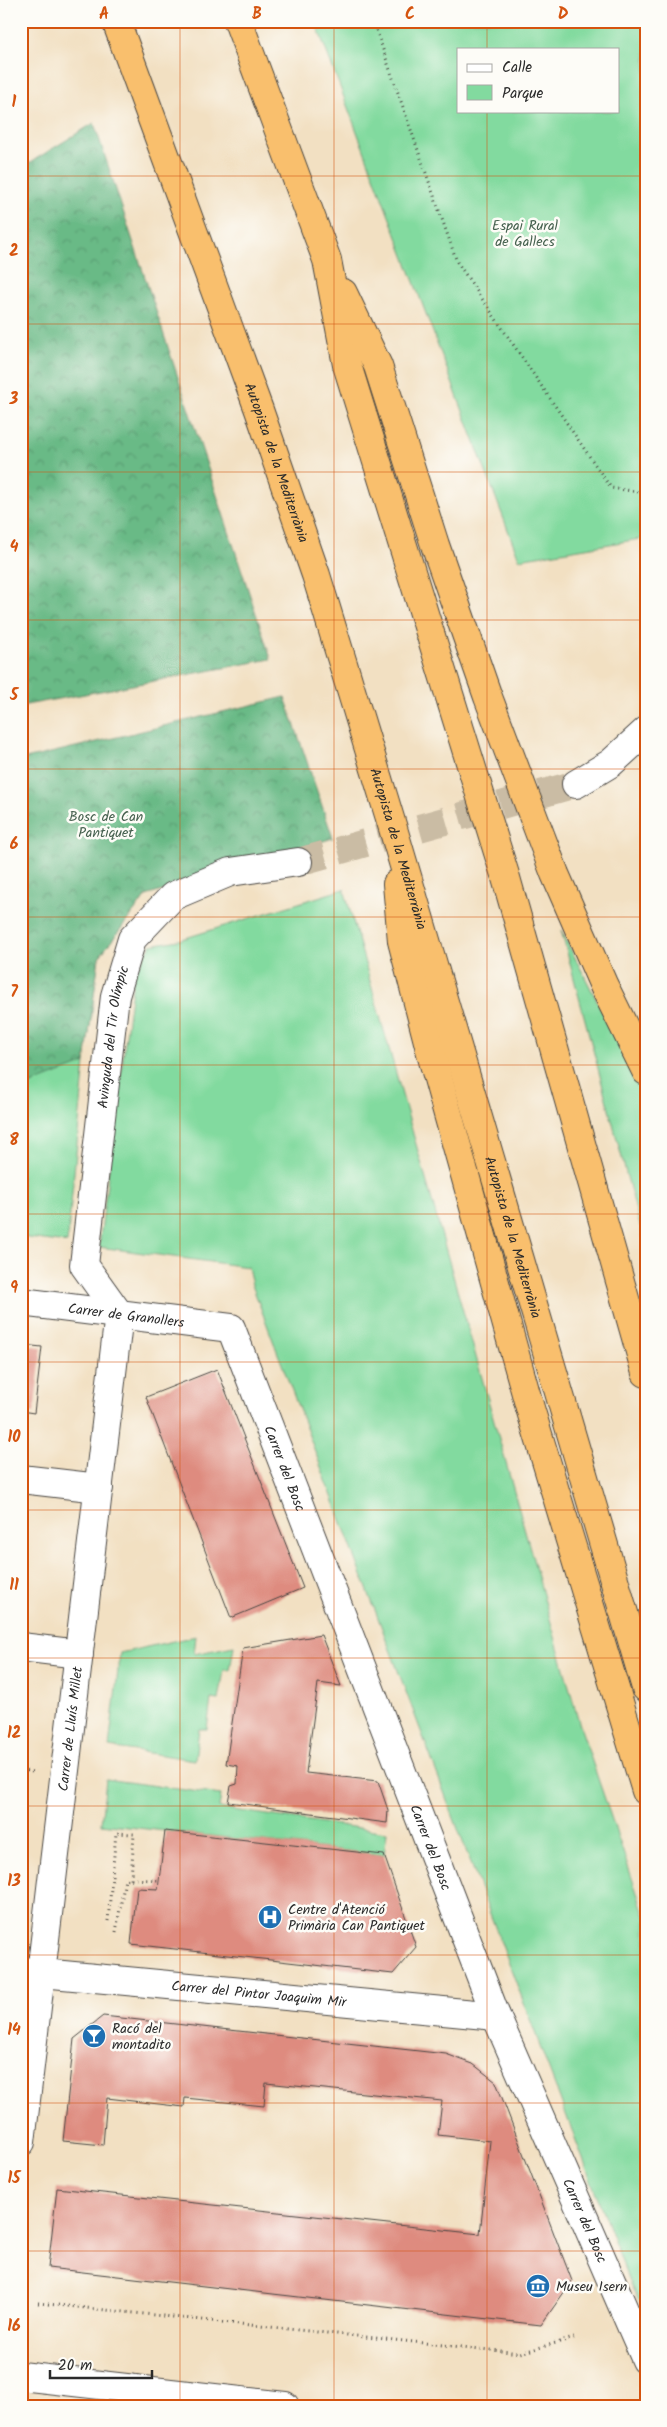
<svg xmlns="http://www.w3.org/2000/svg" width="667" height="2427" font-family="Kalam,sans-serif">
	<defs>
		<pattern id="forest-crowns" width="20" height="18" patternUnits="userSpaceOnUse" patternTransform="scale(1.25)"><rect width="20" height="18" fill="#69ba86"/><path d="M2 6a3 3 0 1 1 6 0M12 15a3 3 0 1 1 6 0" fill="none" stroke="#57976e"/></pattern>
	</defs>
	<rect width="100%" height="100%" fill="#fdfcf7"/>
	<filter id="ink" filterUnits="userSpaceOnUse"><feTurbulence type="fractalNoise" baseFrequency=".02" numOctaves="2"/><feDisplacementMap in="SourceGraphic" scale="10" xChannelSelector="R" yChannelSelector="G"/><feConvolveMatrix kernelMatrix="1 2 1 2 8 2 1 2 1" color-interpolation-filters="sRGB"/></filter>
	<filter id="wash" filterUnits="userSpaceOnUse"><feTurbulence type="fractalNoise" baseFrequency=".0096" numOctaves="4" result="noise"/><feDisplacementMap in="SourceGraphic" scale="20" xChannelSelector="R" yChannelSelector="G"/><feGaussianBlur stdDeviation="1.12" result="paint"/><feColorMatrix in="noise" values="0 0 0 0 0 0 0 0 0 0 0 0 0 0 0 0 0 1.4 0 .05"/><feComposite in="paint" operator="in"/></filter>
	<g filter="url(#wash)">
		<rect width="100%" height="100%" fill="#f2e0c2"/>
		<!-- green -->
		<path fill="#82da9f" stroke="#568265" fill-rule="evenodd" d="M315 21H646V538L519 559ZM458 49H618V111H458Z
			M21 760 146 896 99 957 85 1063 67 1243 21 1237Z
			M344 889 581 1729 646 1919V2313L631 2286 252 1285 248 1267 99 1247 134 973 151 945 179 940Z
			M561 930 646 1097V1248Z
			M196 1636 194 1654 234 1646 230 1670H224L219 1700 211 1699 207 1729H199L195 1760 109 1747 120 1653Z
			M106 1779 221 1795 219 1808 387 1832 384 1855 101 1824Z"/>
		<!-- forest -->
		<path fill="url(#forest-crowns)" stroke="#4a7258" d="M94 123 271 659 21 706V168Z
			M285 697 333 838 146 896 99 957 85 1063 21 1088V760Z"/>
		<g id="blocks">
			<!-- building -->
			<path fill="#de8b7f" d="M23 1345 42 1347 34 1413 21 1411V1356Z
				M217 1369 303 1588 231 1618 146 1397Z
				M321 1635 341 1686 318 1683 306 1773 378 1781 388 1810 387 1823 228 1802 231 1786 237 1784 238 1766 226 1764 243 1648Z
				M165 1831 384 1855 416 1947 393 1974 131 1944 137 1888 158 1889Z
				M103 2016 446 2054 473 2064 496 2082 572 2281 541 2325 48 2268 57 2188 480 2234 490 2141 438 2135 442 2101 266 2083 264 2106 185 2098 184 2107 107 2098 103 2145 63 2141 74 2039Z"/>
		</g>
	</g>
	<g filter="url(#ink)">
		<use href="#blocks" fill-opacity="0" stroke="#494642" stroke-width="1"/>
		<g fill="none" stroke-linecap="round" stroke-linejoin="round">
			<!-- minor-tunnel -->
			<path stroke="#cabca4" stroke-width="28" stroke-dasharray="28 14" stroke-linecap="butt" d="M298 862 576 784"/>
			<!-- minor casing -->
			<g stroke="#494642" stroke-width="30">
				<g id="minor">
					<path d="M576 784 611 763 646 731"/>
					<path id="s1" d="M21 1302 231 1328 496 2016 646 2360"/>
					<path d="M21 1479 99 1488"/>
					<path d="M21 1647 79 1654"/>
					<path id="s2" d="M21 1971 496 2016"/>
					<path id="s3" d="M21 2142 119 1314 84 1265 115 996 132 939 173 896 230 872 298 862"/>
					<path d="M21 2376 285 2406"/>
				</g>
			</g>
			<!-- highway casing -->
			<g stroke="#494642" stroke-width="30">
				<g id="highway">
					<path id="s4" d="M116 21 259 410 316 575 392 825 646 1688"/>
					<path d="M238 21 327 260 347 365 506 878 646 1373"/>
					<path d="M343 293 378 366 435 545 488 697 555 874 604 986 646 1071"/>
					<path d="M397 884 402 941 432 1057 530 1408 646 1791"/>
				</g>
			</g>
			<!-- path -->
			<path stroke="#494642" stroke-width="3" stroke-dasharray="1 4" stroke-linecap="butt" d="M373 21 457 262 611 488 646 493
				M21 1771 35 1772
				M108 1921 116 1833 134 1834 131 1879
				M116 1932 125 1879 159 1880
				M38 2303 520 2353 574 2338"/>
			<!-- minor -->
			<use href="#minor" stroke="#fff" stroke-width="28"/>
			<!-- highway -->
			<use href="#highway" stroke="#f9bf6d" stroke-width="28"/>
		</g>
	</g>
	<!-- grid -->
	<path fill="none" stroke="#d5540f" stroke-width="1" stroke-opacity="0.55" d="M180 21V2406M334 21V2406M487 21V49M487 111V2406M21 176H646M21 324H646M21 472H646M21 620H646M21 769H646M21 917H646M21 1065H646M21 1214H646M21 1362H646M21 1510H646M21 1658H646M21 1806H646M21 1955H646M21 2103H646M21 2251H646"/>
	<!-- icons -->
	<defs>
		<g id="hospital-disc" transform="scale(1.25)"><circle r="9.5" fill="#1f6fb2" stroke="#fdfcf7"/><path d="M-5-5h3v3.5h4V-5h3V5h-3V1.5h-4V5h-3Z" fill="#fff"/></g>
		<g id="bar-disc" transform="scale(1.25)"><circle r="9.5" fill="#1f6fb2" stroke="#fdfcf7"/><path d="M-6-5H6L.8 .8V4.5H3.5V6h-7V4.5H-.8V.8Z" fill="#fff"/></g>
		<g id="museum-disc" transform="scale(1.25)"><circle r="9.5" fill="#1f6fb2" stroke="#fdfcf7"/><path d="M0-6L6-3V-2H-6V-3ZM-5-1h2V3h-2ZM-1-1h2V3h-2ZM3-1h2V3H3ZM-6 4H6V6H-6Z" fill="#fff"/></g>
	</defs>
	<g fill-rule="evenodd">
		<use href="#hospital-disc" x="270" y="1917"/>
		<use href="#bar-disc" x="94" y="2036"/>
		<use href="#museum-disc" x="538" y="2286"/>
	</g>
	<g text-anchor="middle" stroke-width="5" stroke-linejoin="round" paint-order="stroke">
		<!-- park labels -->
		<g font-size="14" fill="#45604e" stroke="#fdfcf7">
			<text x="525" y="230">Espai Rural<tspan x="525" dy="16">de Gallecs</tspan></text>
			<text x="106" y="821">Bosc de Can<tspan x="106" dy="16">Pantiquet</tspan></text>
		</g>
		<!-- street labels -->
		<g font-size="14" fill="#2b2b2b" stroke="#fdfcf7">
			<text dy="5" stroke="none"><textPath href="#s4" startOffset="470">Autopista de la Mediterrània</textPath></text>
			<text dy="5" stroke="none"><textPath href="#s4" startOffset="875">Autopista de la Mediterrània</textPath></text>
			<text dy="5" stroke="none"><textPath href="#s3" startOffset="1124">Avinguda del Tir Olímpic</textPath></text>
			<text dy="5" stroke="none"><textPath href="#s4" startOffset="1280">Autopista de la Mediterrània</textPath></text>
			<text dy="5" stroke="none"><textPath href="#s1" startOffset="106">Carrer de Granollers</textPath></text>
			<text dy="5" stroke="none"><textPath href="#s1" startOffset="362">Carrer del Bosc</textPath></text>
			<text dy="5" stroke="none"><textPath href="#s3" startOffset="416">Carrer de Lluís Millet</textPath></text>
			<text dy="5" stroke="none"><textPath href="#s1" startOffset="768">Carrer del Bosc</textPath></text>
			<text dy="5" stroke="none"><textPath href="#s2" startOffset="239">Carrer del Pintor Joaquim Mir</textPath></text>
			<text dy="5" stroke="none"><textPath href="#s1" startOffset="1172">Carrer del Bosc</textPath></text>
		</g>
		<!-- poi labels -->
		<g font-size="14" fill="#2b2b2b" stroke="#fdfcf7" text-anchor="start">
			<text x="288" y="1914">Centre d'Atenció<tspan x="288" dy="16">Primària Can Pantiquet</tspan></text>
			<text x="112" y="2033">Racó del<tspan x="112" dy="16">montadito</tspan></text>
			<text x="556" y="2291">Museu Isern</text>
		</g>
	</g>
	<!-- margin -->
	<rect width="667" height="2427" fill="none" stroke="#fdfcf7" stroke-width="55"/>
	<!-- legend -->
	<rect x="457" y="48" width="162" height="65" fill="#fdfcf7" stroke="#a9a8a5"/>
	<rect x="467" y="64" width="25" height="8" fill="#ffffff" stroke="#a9a8a5"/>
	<text x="502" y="72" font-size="15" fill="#2b2b2b">Calle</text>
	<rect x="467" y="85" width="25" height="15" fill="#82da9f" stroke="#a9a8a5"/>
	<text x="502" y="98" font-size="15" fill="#2b2b2b">Parque</text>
	<!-- scale -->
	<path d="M50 2370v8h102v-8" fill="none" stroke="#2b2b2b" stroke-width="2.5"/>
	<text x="58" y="2370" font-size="15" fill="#2b2b2b" stroke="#fdfcf7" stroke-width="4" paint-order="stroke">20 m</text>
	<rect x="28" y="28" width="612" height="2372" fill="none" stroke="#d5540f" stroke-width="2"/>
	<g font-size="16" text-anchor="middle" font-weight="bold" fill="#d5540f">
		<text x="104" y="19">A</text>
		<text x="257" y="19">B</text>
		<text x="410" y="19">C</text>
		<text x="563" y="19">D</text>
		<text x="14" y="107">1</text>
		<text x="14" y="256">2</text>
		<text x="14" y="404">3</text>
		<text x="14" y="552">4</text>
		<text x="14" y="700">5</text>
		<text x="14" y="849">6</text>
		<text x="14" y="997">7</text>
		<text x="14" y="1145">8</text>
		<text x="14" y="1293">9</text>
		<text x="14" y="1442">10</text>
		<text x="14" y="1590">11</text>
		<text x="14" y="1738">12</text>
		<text x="14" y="1886">13</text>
		<text x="14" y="2035">14</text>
		<text x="14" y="2183">15</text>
		<text x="14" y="2331">16</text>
	</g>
</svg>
